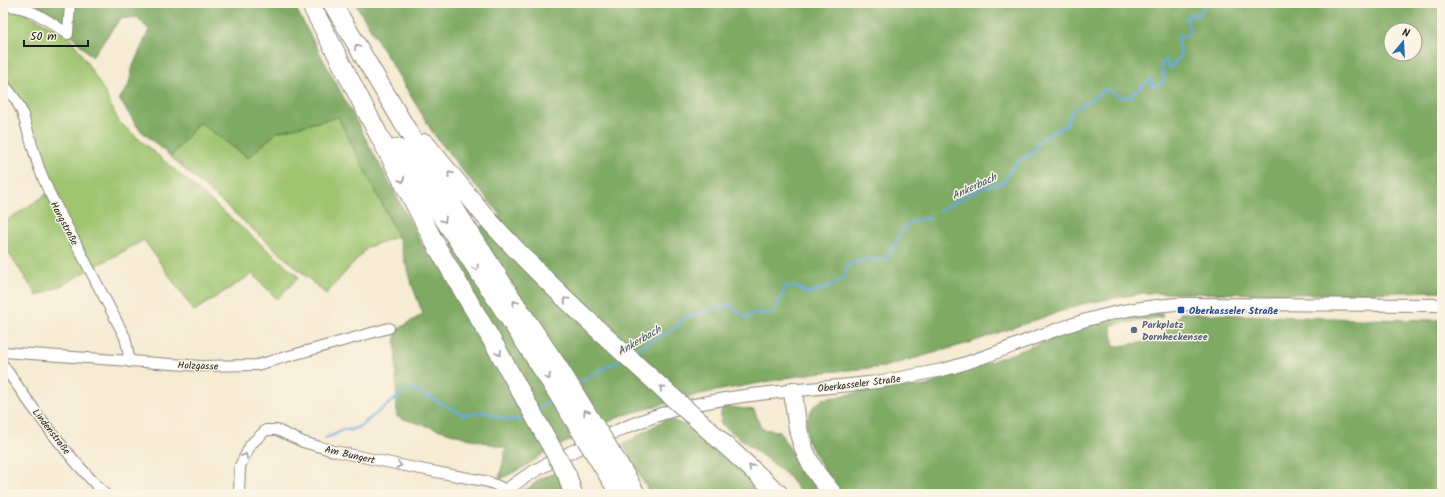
<svg xmlns="http://www.w3.org/2000/svg" width="1445" height="497" font-family="Kalam,sans-serif">
	<rect width="100%" height="100%" fill="#fcf5e5"/>
	<filter id="ink" filterUnits="userSpaceOnUse"><feTurbulence type="fractalNoise" baseFrequency=".025" numOctaves="2"/><feDisplacementMap in="SourceGraphic" scale="8" xChannelSelector="R" yChannelSelector="G"/><feConvolveMatrix kernelMatrix="1 2 1 2 8 2 1 2 1" color-interpolation-filters="sRGB"/></filter>
	<filter id="wash" filterUnits="userSpaceOnUse"><feTurbulence type="fractalNoise" baseFrequency=".012" numOctaves="4" result="noise"/><feDisplacementMap in="SourceGraphic" scale="16" xChannelSelector="R" yChannelSelector="G"/><feGaussianBlur stdDeviation="0.9" result="paint"/><feColorMatrix in="noise" values="0 0 0 0 0 0 0 0 0 0 0 0 0 0 0 0 0 1.4 0 .05"/><feComposite in="paint" operator="in"/></filter>
	<g filter="url(#wash)">
		<rect width="100%" height="100%" fill="#f6ebd3"/>
		<!-- green -->
		<path fill="#9fc571" stroke="#5e7046" d="M20 10 67 35 79 50 104 91 119 122 299 277 277 299 252 274 194 311 144 240 58 287 37 296 3 244V223L50 192 3 78V12Z
			M338 117 398 236 368 247 326 294 171 157 199 122 248 158 277 132Z"/>
		<!-- forest -->
		<path fill="#7faa63" stroke="#4e6340" fill-rule="evenodd" d="M23 3H293L429 257 501 215 461 169 433 133 355 3H1442V291L1331 294 1143 293 1082 304 969 343 884 367 814 373 700 394 621 416 546 452 524 467 499 480 506 448 467 438 397 417 395 331 423 314 409 277 398 236 338 117 277 132 248 158 199 122 171 157 139 129 119 99 128 87 133 66 149 30 137 17 120 19 92 57 69 33ZM1391 30H1415V54H1391Z
			M1153 313H1161L1163 317 1111 325 1114 347 1158 340 1181 313 1358 319 1442 320V494H841L828 477 807 440 806 421 813 407 823 399 868 391 925 386 1057 337 1112 319Z
			M722 406 754 410 762 429 779 431 794 456 822 494H802L786 474 720 423Z
			M668 418 696 431 768 494H650L623 444Z
			M556 473 566 494H515L517 492 529 488 541 478Z"/>
		<g fill="none" stroke-linecap="round" stroke-linejoin="round">
			<!-- stream -->
			<path stroke="#68abdd" stroke-width="2.5" d="M938 212C956 201 982 185 1003 183 1013 166 1016 160 1035 152L1037 143 1056 130 1067 125 1071 112 1107 89 1120 97H1132L1133 93 1151 79 1153 87 1165 81 1161 64 1166 60 1170 68 1181 56 1178 39 1180 34 1186 37 1190 29 1186 19 1191 13 1196 17 1206 4V3
				M632 352 676 328 682 319 730 305 747 318 754 313 771 314 777 306 786 286C796 286 801 288 808 294L832 285 844 278 848 265 870 258 875 260H885C900 241 900 216 930 219
				M577 384 621 359
				M538 409 554 399
				M325 438 336 434 343 429 351 430 359 427 405 391 413 389 464 415 484 412 508 420 523 419 527 416"/>
		</g>
	</g>
	<g filter="url(#ink)">
		<g fill="none" stroke-linecap="round" stroke-linejoin="round">
			<!-- minor casing -->
			<g stroke="#898478" stroke-width="12">
				<path id="minor" d="M3 7C26 3 50 22 68 34L70 3
					M3 83 16 100 22 112 39 168 49 192 125 337 128 351 129 362
					M3 352 200 366 257 365 389 328
					M3 365C34 410 66 455 105 494
					M239 494 240 466 251 444 266 430H277L303 442 334 451 410 467 489 482 507 490"/>
			</g>
			<!-- tertiary casing -->
			<g stroke="#898478" stroke-width="14">
				<path id="tertiary" d="M503 494C522 475 558 458 582 447 611 433 640 420 671 411 735 392 803 391 868 383 893 380 917 375 942 370 982 360 1020 342 1059 329 1097 315 1136 307 1177 304L1442 305"/>
			</g>
			<!-- motorway casing -->
			<g stroke="#898478" stroke-width="20">
				<path id="motorway" d="M310 3 437 247
					M332 3 435 177 467 228
					M425 143 484 215
					M397 148 455 236
					M793 391C796 420 798 444 814 469 819 478 827 486 833 494
					M701 423 779 494
					M567 475 573 494
					M629 481 636 494"/>
			</g>
			<!-- minor -->
			<use href="#minor" stroke="#fff" stroke-width="10"/>
			<!-- tertiary -->
			<use href="#tertiary" stroke="#fff" stroke-width="12"/>
			<!-- motorway -->
			<use href="#motorway" stroke="#fff" stroke-width="18"/>
			<!-- motorway-bridge casing -->
			<g stroke="#898478" stroke-width="20" stroke-linecap="butt">
				<path id="motorway-bridge" d="M484 215C551 290 627 356 701 423
					M467 228 515 303 559 368 629 481
					M455 236 546 375 616 488
					M437 247 497 349 567 475"/>
			</g>
			<!-- motorway-bridge -->
			<use href="#motorway-bridge" stroke="#fff" stroke-width="18"/>
		</g>
		<!-- one-way arrows -->
		<defs><path id="oneway-chevron" d="M-2-3.5L2.5 0L-2 3.5" fill="none" stroke-width="1.6" stroke-linecap="round" stroke-linejoin="round"/></defs>
		<g stroke="#999">
			<use href="#oneway-chevron" transform="translate(357 47) rotate(-120)"/>
			<use href="#oneway-chevron" transform="translate(450 174) rotate(-129)"/>
			<use href="#oneway-chevron" transform="translate(402 180) rotate(63)"/>
			<use href="#oneway-chevron" transform="translate(444 220) rotate(57)"/>
			<use href="#oneway-chevron" transform="translate(476 268) rotate(56)"/>
			<use href="#oneway-chevron" transform="translate(566 300) rotate(-137)"/>
			<use href="#oneway-chevron" transform="translate(515 303) rotate(-123)"/>
			<use href="#oneway-chevron" transform="translate(499 353) rotate(61)"/>
			<use href="#oneway-chevron" transform="translate(548 377) rotate(58)"/>
			<use href="#oneway-chevron" transform="translate(662 388) rotate(-138)"/>
			<use href="#oneway-chevron" transform="translate(586 412) rotate(-122)"/>
			<use href="#oneway-chevron" transform="translate(245 456) rotate(-64)"/>
			<use href="#oneway-chevron" transform="translate(399 465) rotate(12)"/>
			<use href="#oneway-chevron" transform="translate(751 467) rotate(-139)"/>
		</g>
	</g>
	<!-- markers -->
	<rect fill="#1a4fb4" stroke="#fcf5e5" stroke-width="1.5" x="1177" y="306" width="8" height="8" rx="2"/>
	<circle fill="#5c6f8a" stroke="#fcf5e5" stroke-width="1.5" cx="1134" cy="330" r="4"/>
	<g text-anchor="middle" stroke-width="3" stroke-linejoin="round" paint-order="stroke">
		<!-- street labels -->
		<g font-size="10" fill="#1c1c1c" stroke="#fcf5e5">
			<text transform="translate(65 223) rotate(62)" y="4">Hangstraße</text>
			<text transform="translate(198 365) rotate(2)" y="4">Holzgasse</text>
			<text transform="translate(859 383) rotate(-7)" y="4">Oberkasseler Straße</text>
			<text transform="translate(52 431) rotate(52)" y="4">Lindenstraße</text>
			<text transform="translate(350 454) rotate(13)" y="4">Am Bungert</text>
		</g>
		<!-- transit labels -->
		<g font-size="10" font-weight="bold" fill="#164399" stroke="#fcf5e5" text-anchor="start">
			<text x="1189" y="314">Oberkasseler Straße</text>
		</g>
		<!-- service labels -->
		<g font-size="10" font-weight="bold" fill="#4e5e75" stroke="#fcf5e5" text-anchor="start">
			<text x="1142" y="328">Parkplatz<tspan x="1142" dy="12">Dornheckensee</tspan></text>
		</g>
		<!-- water labels -->
		<g font-size="11" font-style="italic" fill="#3a5569" stroke="#fcf5e5">
			<text transform="translate(974 186) rotate(-25)" y="4">Ankerbach</text>
			<text transform="translate(639 340) rotate(-30)" y="4">Ankerbach</text>
		</g>
	</g>
	<!-- margin -->
	<rect width="1445" height="497" fill="none" stroke="#fcf5e5" stroke-width="16"/>
	<!-- north arrow -->
	<g transform="translate(1403 42) rotate(18)"><circle r="19" fill="#fcf5e5" stroke="#a29e95"/>
	<path d="M0-3L7 15L0 10L-7 15Z" fill="#1f6fb2"/>
	<text y="-6" font-size="11" font-weight="bold" text-anchor="middle" fill="#1c1c1c">N</text>
	</g>
	<!-- scale -->
	<path d="M24 40v6h64v-6" fill="none" stroke="#1c1c1c" stroke-width="2"/>
	<text x="30" y="40" font-size="12" fill="#1c1c1c" stroke="#fcf5e5" stroke-width="3" paint-order="stroke">50 m</text>
</svg>
